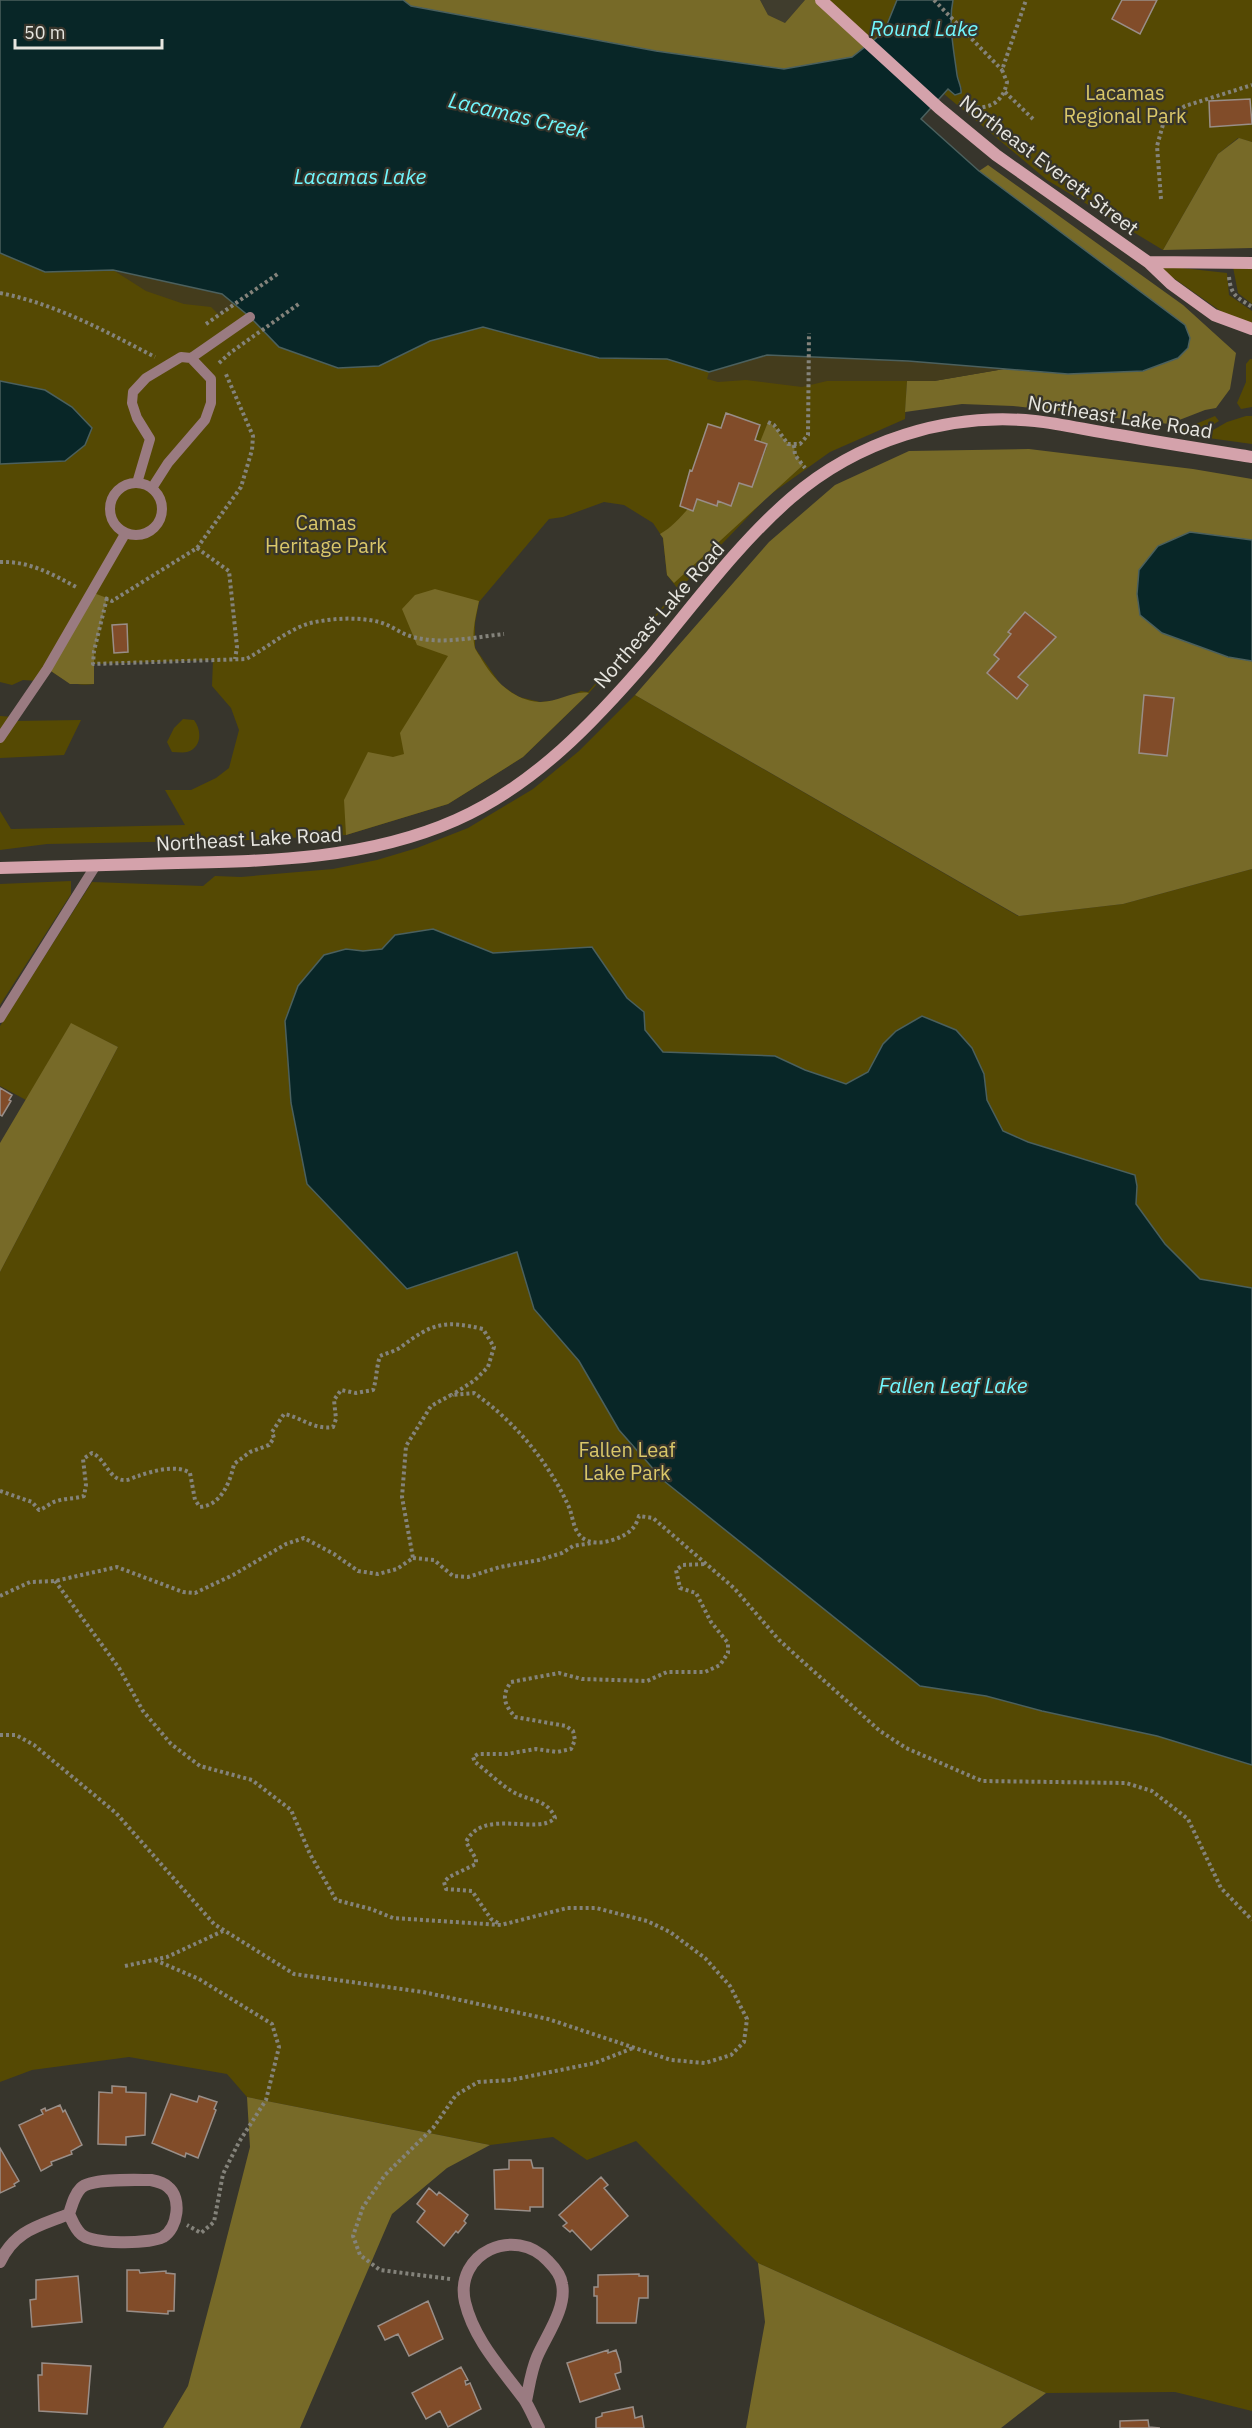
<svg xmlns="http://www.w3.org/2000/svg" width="1252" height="2428" font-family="'IBM Plex Sans',sans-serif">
	<rect width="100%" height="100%" fill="#37352c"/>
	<!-- built -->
	<path fill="#403d2d" d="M760 0H805L785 23 768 15Z"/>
	<!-- green -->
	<path fill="#554903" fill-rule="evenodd" d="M822 0H897L884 32 869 43Z
		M953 0H1252V142L1238 138 1218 154 1163 250 1047 180 944 94 948 89 955 95 962 89C954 70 949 20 953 0Z
		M0 253 45 272 113 270 222 294 250 317 279 347 379 366 430 341 483 327 599 358 667 359 709 372 908 361 905 419 830 452 768 496 696 571 589 693 523 757 448 804 346 835 251 840 47 844 0 850V811L11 829 185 825 165 790H191L216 778 229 768 239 730 231 708 212 686 213 660 94 664V684C74 687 64 680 48 669L38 681 23 680 12 685 0 682V464L65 461 45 390 0 381ZM604 502 624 505 653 523 663 538 667 575 678 589 588 692 581 691 561 700 540 702 519 697 501 685 475 648V623L479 602 549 519 563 517Z
		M1155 265 1227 273 1229 295 1252 311V325L1229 317Z
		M1252 266V304L1238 293 1233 267Z
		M1250 359H1252V407L1241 409 1237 403 1246 382V364Z
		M1215 416 1219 421 1196 435 1174 433Z
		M1246 416H1252V444L1201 437 1227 422Z
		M635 695 1018 916 1123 904 1252 869V2411L1175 2392 1046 2393 758 2263 636 2141 587 2160 553 2137 490 2145 247 2097 227 2074 129 2057 32 2070 0 2082V1272L118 1047 71 1024 26 1100 0 1086V1026L92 882 203 886 215 876 241 877 333 869 377 860 417 848 468 828 533 789 579 751Z
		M0 716 14 717 13 721 81 720 64 755 0 758Z
		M183 719 194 720C202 730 202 748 187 752 183 753 177 752 172 752L167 742 174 728Z
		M71 881V894L0 1005V884Z"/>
	<!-- forest -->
	<path fill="#776a28" d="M403 0H760L768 15 785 23 805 0H822L869 43 852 57 784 69 656 51 411 6Z
		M1239 138 1252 142V248L1163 250 1218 154Z
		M988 165 1183 305 1236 353 1230 389 1216 408 1205 410 1169 424 1013 406 962 404 905 412 907 381H934L1004 369 1068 374 1143 371 1178 358 1188 348 1185 325 979 171Z
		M768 422C779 427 780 442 794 445L795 455 803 465 674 583 667 575 663 538 660 534C676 525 684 512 697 499L716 506 718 501 731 506 739 483 752 487 767 447 766 444 760 442Z
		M1029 449 1193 469 1252 479V540L1190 532 1228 657 1252 661V869L1123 904 1019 916 635 695 769 542 835 485 909 451Z
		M435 589 479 601C476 615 471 634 475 648 476 651 480 656 482 660 495 681 513 700 539 702 557 703 573 690 589 693L523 757 448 804 346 835 344 800 368 752 393 757 404 754 400 733 448 656 417 645 402 609 415 595Z
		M91 592 107 598 94 651V684H70L48 669Z
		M71 1023 118 1047 0 1272V1143Z
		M247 2097 490 2145 447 2168 392 2214 300 2428H163L188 2386 216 2280 250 2147Z
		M758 2263 1046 2393 1001 2428H746L765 2322Z"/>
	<!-- sand -->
	<path fill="#443c1c" d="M113 270 222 294 234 305 219 315 211 307 184 304 146 291Z
		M767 355 908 361 1004 369 934 381H827L802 387 746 380 718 382 707 379 709 372Z"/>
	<!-- water -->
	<path fill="#082627" stroke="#4b605e" stroke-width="1.5" d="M0 0H403L411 6 656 51 784 69 852 57 884 32 897 0H953C948 24 954 51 957 75 958 82 962 87 961 93L955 95 948 89 921 119 979 171 1185 325 1190 338 1188 348 1178 358 1143 371 1068 374 908 361 767 355 709 372 667 359 599 358 483 327 430 341 379 366 338 368 279 347 250 317 222 294 113 270 45 272 0 253Z
		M0 381 45 390 72 407 92 428 85 445 65 461 0 464Z
		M1190 532 1252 540V661L1228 657 1162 633 1140 615 1137 594 1139 570 1158 546Z
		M433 929 493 953 592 947 627 998 644 1012 645 1030 663 1052 775 1056 805 1070 846 1084 868 1072 883 1044 896 1031 922 1016 956 1030 972 1048 984 1074 987 1100 1003 1131 1028 1142 1135 1175 1137 1186 1136 1204 1165 1244 1200 1279 1252 1288V1765L1157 1736 1042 1711 986 1696 920 1686 664 1481 619 1430 579 1361 534 1309 517 1252 407 1289 307 1184 291 1103 285 1021 298 986 324 955 346 949 363 951 382 949 395 935Z"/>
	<!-- building -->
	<path fill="#814c29" stroke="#998e88" stroke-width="1.5" d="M1122 0H1157L1140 34 1112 19Z
		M1250 99 1252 124 1210 127 1209 101Z
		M726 413 760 425 755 440 767 444 752 487 739 483 731 506 718 501 717 506 697 499 693 511 680 506 690 470 692 471 708 424 721 428Z
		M1025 612 1056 637 1018 677 1028 685 1017 699 987 673 999 659 994 655 1011 634 1008 632Z
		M127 624 128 652 114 653 112 625Z
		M1144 695 1174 698 1167 756 1139 753Z
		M0 1088 12 1095 9 1100 11 1101 2 1116 0 1115Z
		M112 2086 126 2087V2092L146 2093 145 2135 126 2137V2145L98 2144 99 2092 112 2093Z
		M171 2094 197 2102 199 2096 217 2102 214 2109 216 2110 198 2158 186 2153 185 2157 152 2143Z
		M60 2105 63 2112 65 2110 82 2145 71 2151 72 2154 51 2162 52 2165 41 2171 19 2125 43 2114 41 2110 45 2108 46 2111Z
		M0 2148 19 2181 14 2184 15 2186 0 2193Z
		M509 2160H531L533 2168H543V2207H530V2211L495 2209 494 2170 509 2169Z
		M601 2177 608 2185 604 2188 628 2216 591 2250 572 2230 570 2232 563 2226 567 2223 559 2215Z
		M429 2188 437 2195 439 2192 468 2215 464 2221 466 2223 458 2233 456 2231 444 2246 417 2222 425 2211 417 2204Z
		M127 2270H139L140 2273 166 2271V2273L175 2274 174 2311H168V2314L127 2311Z
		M639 2274V2276H648V2298H639L636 2323H597V2296H594V2287H598V2275Z
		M78 2276 82 2322 32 2327 30 2300 36 2299V2280Z
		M428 2301 443 2339 409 2356 398 2334 385 2340 378 2326Z
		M608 2350V2353L616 2350 620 2362 621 2372 615 2374 620 2389 580 2402 567 2363Z
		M42 2363 91 2366 87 2414 39 2411 38 2375H42Z
		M461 2367 468 2380 465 2381 466 2385 470 2383 481 2409 448 2427 440 2411 426 2419 412 2393Z
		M633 2407 635 2418 642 2416 644 2428H596V2418L602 2416V2413Z
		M1148 2420 1149 2427 1160 2428H1120V2421Z"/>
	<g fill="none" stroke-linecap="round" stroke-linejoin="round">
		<!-- path -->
		<path stroke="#84837b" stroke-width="4" stroke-dasharray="3 3" stroke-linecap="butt" d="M934 0 1002 70
			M1005 92 1033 119
			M959 103C981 112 1002 108 1007 82L1002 70 1026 0
			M1161 199 1157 146 1164 121 1185 106 1252 85
			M1229 277C1231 296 1237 297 1252 307
			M0 293C56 304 105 331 155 357
			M206 324 279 273
			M219 363 230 353 300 303
			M768 422 774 425 788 444H800L808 435 809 333
			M794 445 795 455 805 468
			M197 548 229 571 237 647 235 659
			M0 562C30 561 52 574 78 588
			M105 598 112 601 197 548 241 487 252 450 253 436 225 372
			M107 598 94 651 93 664 246 659C269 647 290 627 315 622 336 618 359 617 379 622 391 625 401 634 413 637 442 645 475 637 504 634
			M0 1491 32 1502 39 1510C46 1508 51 1502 57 1501 66 1498 75 1499 84 1496L86 1485 83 1459 92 1453C105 1458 109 1480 124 1480 128 1481 134 1477 138 1476 153 1471 176 1464 190 1473L195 1500 200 1507C221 1505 230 1483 234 1464L250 1452 269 1445 274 1438 272 1432 284 1414C301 1417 313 1430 333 1427L336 1419 334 1400 341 1390 356 1393 373 1390C377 1379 376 1368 380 1356 387 1353 396 1351 401 1347 432 1323 445 1320 483 1329L494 1347 488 1367 475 1380 452 1395
			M413 1558 434 1560 453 1576 468 1577 500 1567 539 1560 562 1553 573 1546 592 1543
			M0 1596 30 1582 55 1581 117 1567 183 1592 195 1593 233 1575 286 1544 304 1538 334 1554 358 1571 378 1574 397 1569 413 1558 402 1497 406 1446 431 1406 451 1395 474 1393C513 1420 548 1461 568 1505 574 1517 572 1533 586 1540 599 1547 625 1538 633 1528 636 1525 638 1519 639 1516L653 1518 734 1588 779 1640 880 1731 906 1748 982 1781 1126 1783 1152 1791 1188 1819 1221 1888 1252 1920
			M0 1735H16L34 1745 116 1813 214 1924 294 1974 423 1992 548 2019 671 2060 705 2063 731 2055 744 2042 747 2019 730 1986 705 1958 670 1932 647 1921 596 1908H567L501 1925 393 1918 371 1909 336 1900 310 1854 291 1810 252 1780 200 1766 171 1744 143 1711 119 1668 55 1581
			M498 1923 491 1919 472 1891 446 1889 444 1882 449 1877 476 1864V1859L466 1842C483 1807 538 1836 555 1818 548 1800 532 1801 517 1794 504 1788 487 1771 475 1762L473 1757 478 1754H507L536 1749 557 1752 571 1749 575 1740 573 1731 566 1726 515 1717C504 1704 501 1696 511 1682L559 1673 582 1679 647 1681 667 1672H705L720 1665 728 1653V1643L711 1622 696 1593 680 1588 676 1570 683 1565 707 1564
			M155 1960 199 1979 272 2024 279 2047 266 2100 239 2142 223 2174 214 2222 201 2233 187 2225
			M125 1966 167 1957 223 1931
			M450 2279 380 2270 360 2255 353 2236 363 2207 385 2175 433 2128 456 2095 478 2082 511 2080 595 2063 633 2048"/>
		<!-- service -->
		<path stroke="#9a7b81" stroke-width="10" d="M191 358 250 317
			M137 483 150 439 137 418 132 403 133 392 146 378 181 357 191 358 211 379V403L205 420 168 463 152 488
			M110 509a26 26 0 1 1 52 0a26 26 0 1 1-52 0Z
			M0 738 47 669 125 534
			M0 1018 96 865"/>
		<!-- minor -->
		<path stroke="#9a7b81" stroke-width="12" d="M151 2180C156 2181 164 2183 168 2187 182 2198 178 2228 163 2237 149 2244 92 2245 81 2234 75 2229 72 2220 69 2214 72 2205 74 2195 81 2188 91 2178 136 2180 151 2180Z
			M0 2262C15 2230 39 2226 69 2214
			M526 2401C529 2387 531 2371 537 2357 546 2336 567 2308 562 2284 561 2275 554 2267 548 2261 515 2225 454 2253 465 2302 474 2340 502 2369 524 2399 530 2408 534 2419 539 2428"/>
		<!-- secondary -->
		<path stroke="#d4a2ab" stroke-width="12" d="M821 0 939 108 996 155 1148 262 1171 284 1214 315 1252 329
			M1148 262 1252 263
			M0 868C59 866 118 865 177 863 272 861 368 859 456 820 535 785 594 722 650 657 695 603 738 544 791 498 857 441 947 412 1035 421 1063 424 1091 431 1119 435 1163 443 1208 450 1252 457"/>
	</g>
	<g text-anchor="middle" stroke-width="4.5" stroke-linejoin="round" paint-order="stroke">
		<!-- park labels -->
		<g font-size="20" fill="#dac769" stroke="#37352c">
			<text x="1125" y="100">Lacamas<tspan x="1125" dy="23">Regional Park</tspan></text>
			<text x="326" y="530">Camas<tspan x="326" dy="23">Heritage Park</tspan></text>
			<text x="627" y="1457">Fallen Leaf<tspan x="627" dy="23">Lake Park</tspan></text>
		</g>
		<!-- street labels -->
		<g font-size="20" fill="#e7e6e0" stroke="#37352c">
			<text transform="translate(1049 165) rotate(37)" y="7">Northeast Everett Street</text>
			<text transform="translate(1120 417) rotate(9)" y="7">Northeast Lake Road</text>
			<text transform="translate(659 615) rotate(-49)" y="7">Northeast Lake Road</text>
			<text transform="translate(249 839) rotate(-3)" y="7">Northeast Lake Road</text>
		</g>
		<!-- water labels -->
		<g font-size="21" font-style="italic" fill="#71f7fe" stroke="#37352c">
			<text x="924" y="36">Round Lake</text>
			<text transform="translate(518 116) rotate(13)" y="7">Lacamas Creek</text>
			<text x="360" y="184">Lacamas Lake</text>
			<text x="953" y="1393">Fallen Leaf Lake</text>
		</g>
	</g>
	<!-- scale -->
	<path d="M15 39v9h147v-9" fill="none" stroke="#e7e6e0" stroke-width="3"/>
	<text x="24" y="39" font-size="18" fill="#e7e6e0" stroke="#37352c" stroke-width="4.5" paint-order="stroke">50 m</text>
</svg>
